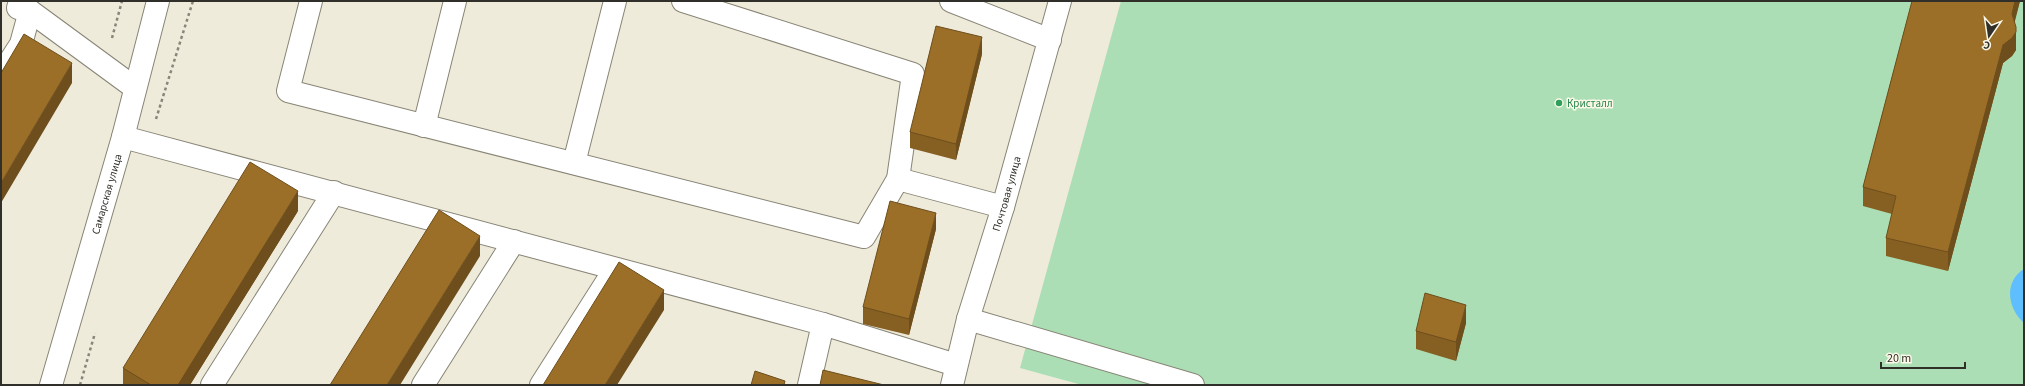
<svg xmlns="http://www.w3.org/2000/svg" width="2025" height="386" font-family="'Source Sans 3',sans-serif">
	<rect width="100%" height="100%" fill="#efebdb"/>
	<!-- green -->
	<path fill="#abdeb4" d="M1121 1H2024V385H1082L1020 368Z"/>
	<!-- water -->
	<path fill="#5fbefe" d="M2024 269V323C2008 309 2003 282 2024 269Z"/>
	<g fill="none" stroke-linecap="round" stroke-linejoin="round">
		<!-- minor casing -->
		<g stroke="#888576" stroke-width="24">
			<g id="minor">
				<path d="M20 1 18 8 30 11 135 88"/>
				<path d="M311 1 288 91 864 237 898 179 1003 207"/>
				<path d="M683 1 913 74 898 179"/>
				<path d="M951 1 1050 40"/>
				<path d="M1 75 21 44 30 11"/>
				<path d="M424 126 455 1"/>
				<path d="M123 137 823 324 956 365"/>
				<path d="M574 163 615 1"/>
				<path d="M968 319 1193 385"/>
				<path id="s1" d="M51 385 123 137 158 1"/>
				<path d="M212 385 334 192"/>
				<path d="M423 385 514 241"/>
				<path d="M541 385 615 269"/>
				<path d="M809 385 823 324"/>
				<path id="s2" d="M952 385 968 319 1003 207 1060 1"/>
			</g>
		</g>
		<!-- path -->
		<path stroke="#88857b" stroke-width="2.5" stroke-dasharray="3 3" stroke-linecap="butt" d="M112 38 122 1
			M156 119 193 1
			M80 385 95 333"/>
		<!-- minor -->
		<use href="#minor" stroke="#fff" stroke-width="22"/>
	</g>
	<!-- wall -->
	<path fill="#865f22" d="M1912 1H2020L2014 22 2016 45V50L2012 56 2003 63 1948 271 1886 256V238L1892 214 1863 206V187Z
		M982 54 956 160 910 148V132Z
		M298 211 190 385H123V368Z
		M936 229 909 335 863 324V307Z
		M1466 323 1456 361 1416 349V331Z"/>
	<!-- shaded-wall -->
	<path fill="#6d4e1c" d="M2015 1H2020L2012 33V14Z
		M2016 27V50L2012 56 2003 63 1948 271V252L2003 45Z
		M982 37V54L956 160V144Z
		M72 63V83L1 203V183Z
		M298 191V211L190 385H178Z
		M936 213V229L909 335V319Z
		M480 236V256L400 385H387Z
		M664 290V310L617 385H605Z
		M1466 305V323L1456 361V342Z"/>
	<!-- building -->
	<path fill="#9c6f28" stroke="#6d4e1c" d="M1912 1H2015L2012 14 2016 27V32L2012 38 2003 45 1948 252 1886 238 1896 196 1863 187Z
		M936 26 982 37 956 144 910 132Z
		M24 34 72 63 1 183V73Z
		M250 162 298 191 178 385H151L123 368Z
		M890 201 936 213 909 319 863 307Z
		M439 210 480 236 387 385H330Z
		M619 262 664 290 605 385H543Z
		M1425 293 1466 305 1456 342 1416 331Z
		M823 370 884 385H820Z
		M755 371 785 381 784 385H751Z"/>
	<!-- markers -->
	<circle fill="#2e9e5b" stroke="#fcf9e8" stroke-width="1.5" cx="1559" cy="103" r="4"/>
	<g text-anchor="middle" stroke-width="3" stroke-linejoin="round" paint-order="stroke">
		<!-- leisure labels -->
		<g font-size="11" fill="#27864d" stroke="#fcf9e8" text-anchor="start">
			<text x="1567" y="107">Кристалл</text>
		</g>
		<!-- street labels -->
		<g font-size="11" fill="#302f29" stroke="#fcf9e8">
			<text dy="4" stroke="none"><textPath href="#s2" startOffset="199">Почтовая улица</textPath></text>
			<text dy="4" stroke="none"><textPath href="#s1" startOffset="199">Самарская улица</textPath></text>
		</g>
	</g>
	<!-- border -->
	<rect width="2025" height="386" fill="none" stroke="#302f29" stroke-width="4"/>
	<!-- north arrow -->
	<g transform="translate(1989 36) rotate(193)" stroke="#fcf9e8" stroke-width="3" paint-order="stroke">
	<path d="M0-3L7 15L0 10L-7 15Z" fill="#302f29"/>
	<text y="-6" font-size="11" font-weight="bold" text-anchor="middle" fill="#302f29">С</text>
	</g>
	<!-- scale -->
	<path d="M1881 362v6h84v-6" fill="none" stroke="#302f29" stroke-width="2"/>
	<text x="1887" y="362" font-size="12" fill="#302f29" stroke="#fcf9e8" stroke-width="3" paint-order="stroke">20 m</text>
</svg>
